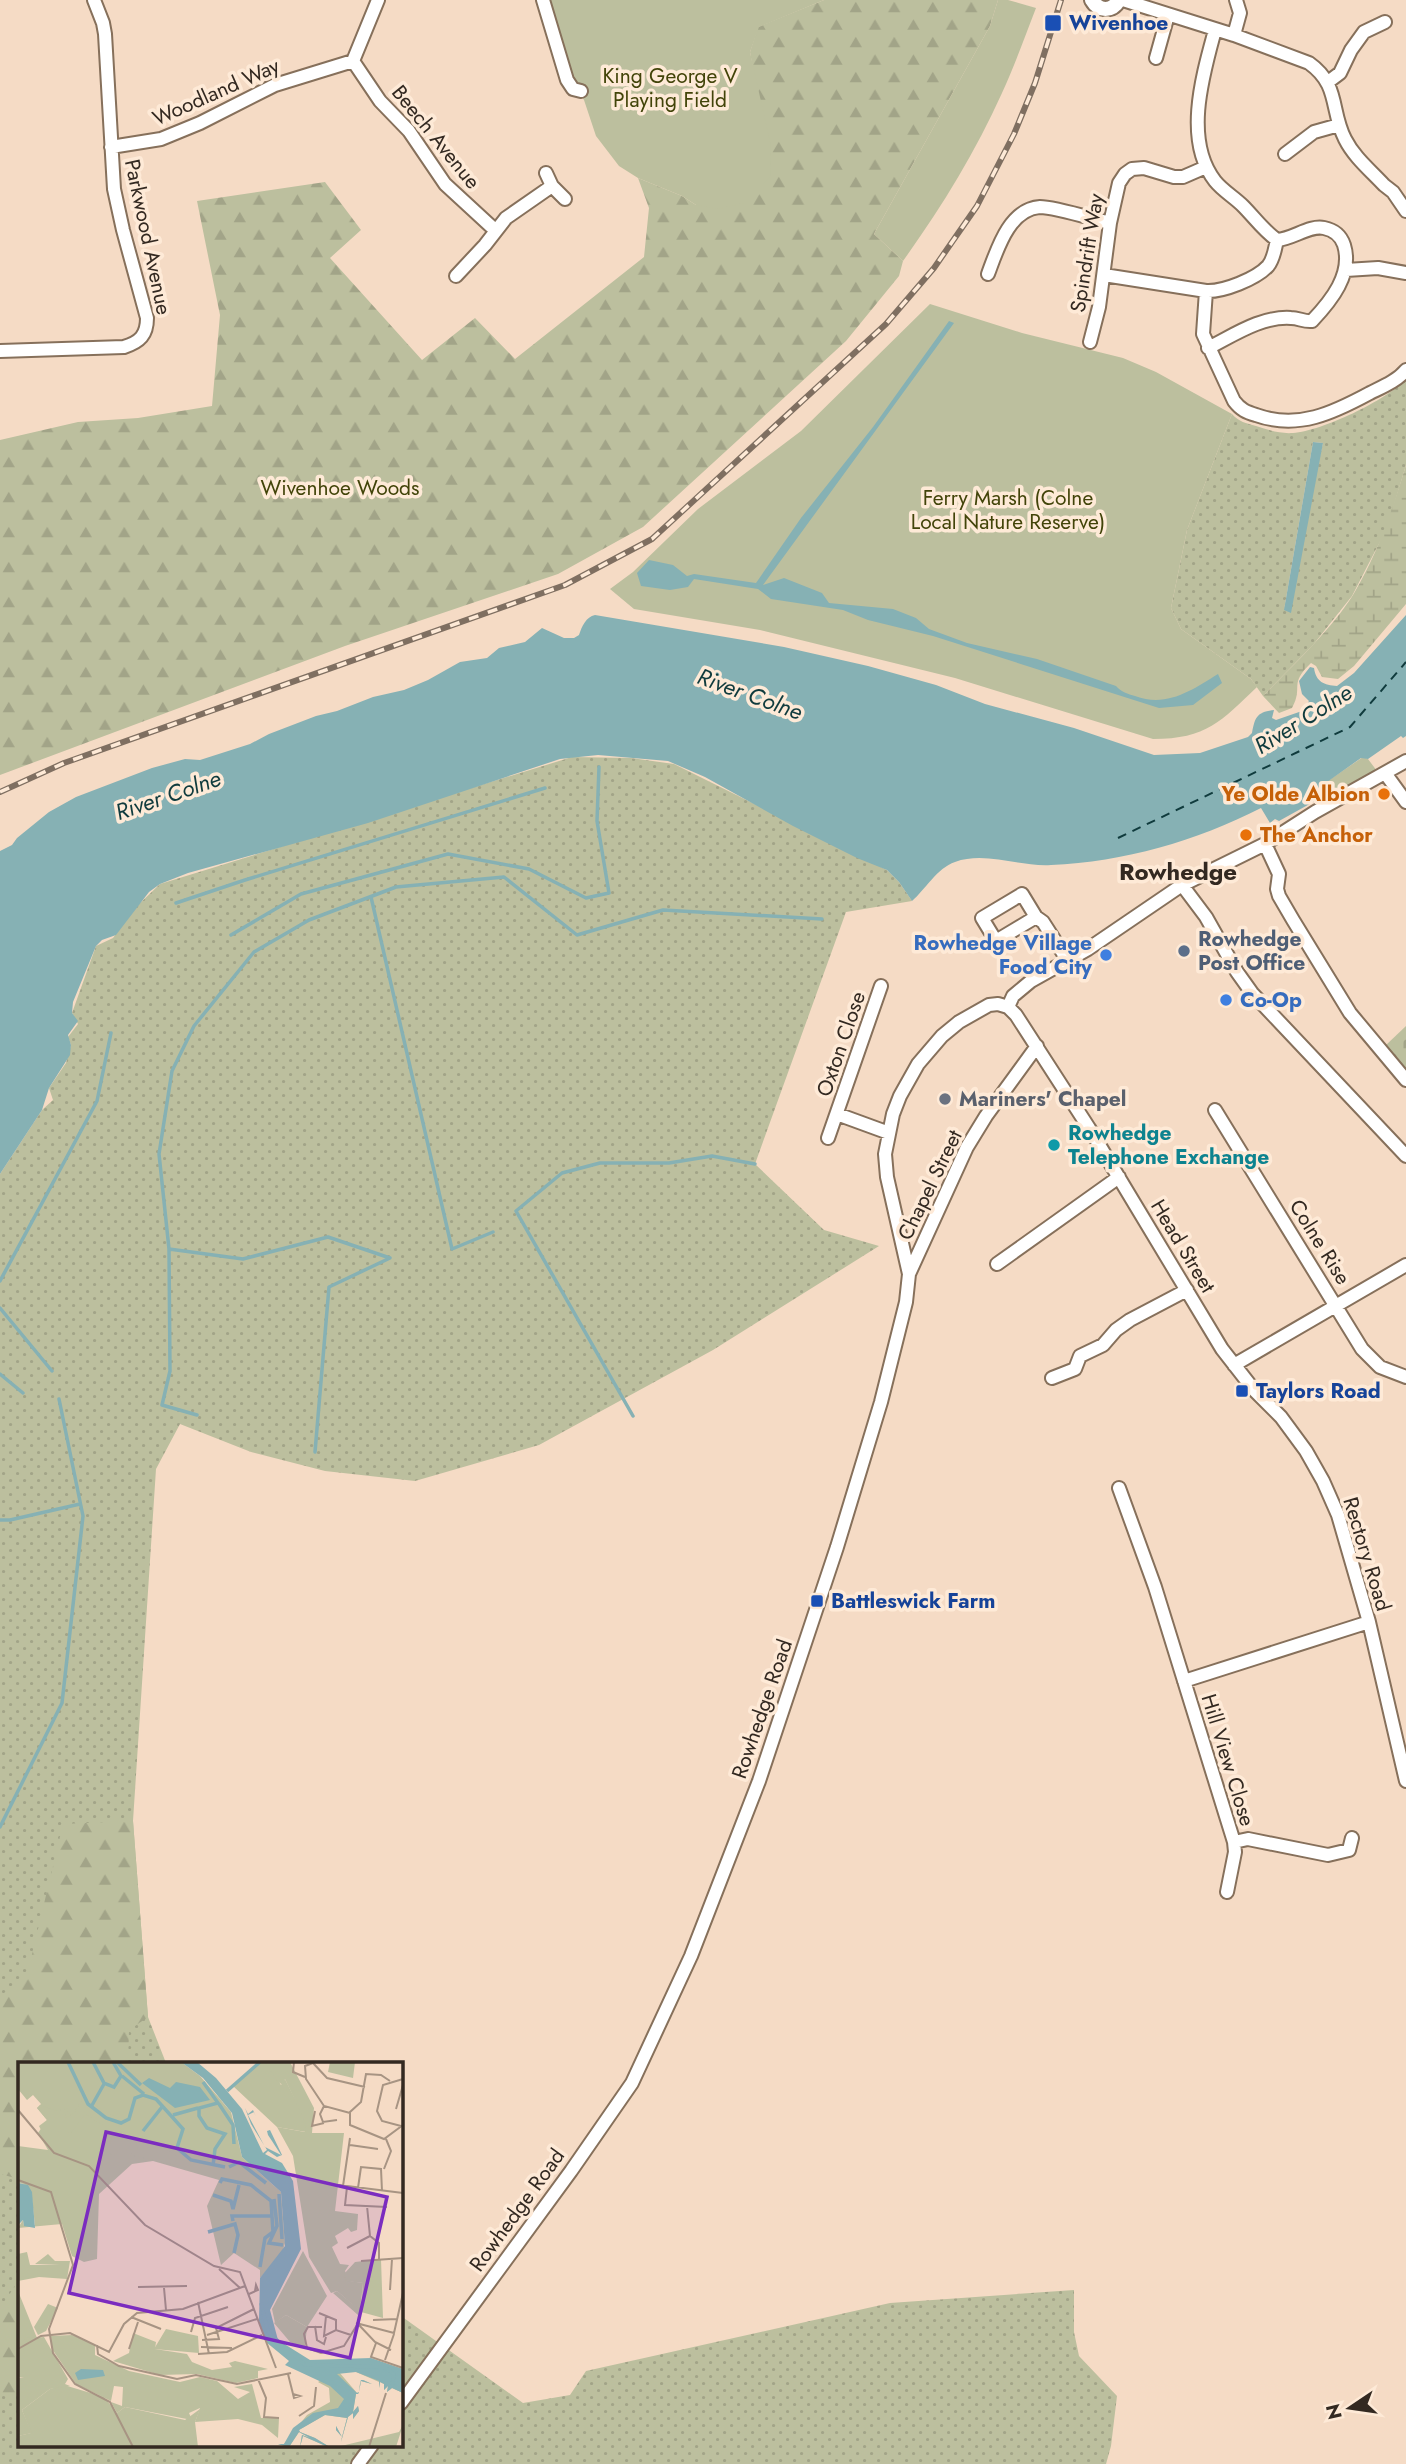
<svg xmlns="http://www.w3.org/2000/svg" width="1406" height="2464" font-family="Jost,sans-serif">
	<defs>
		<pattern id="grass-dots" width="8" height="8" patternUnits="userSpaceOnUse" patternTransform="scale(1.75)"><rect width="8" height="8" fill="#bcbf9e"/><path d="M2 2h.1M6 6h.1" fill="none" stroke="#a2a488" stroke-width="1.8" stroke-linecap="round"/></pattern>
		<pattern id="forest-firs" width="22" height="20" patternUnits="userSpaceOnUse" patternTransform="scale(1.75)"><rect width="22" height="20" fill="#bcbf9e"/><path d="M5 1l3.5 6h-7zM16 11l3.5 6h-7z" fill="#a2a488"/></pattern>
		<pattern id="wetland-marsh" width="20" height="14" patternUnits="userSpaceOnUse" patternTransform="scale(1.75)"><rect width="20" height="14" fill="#bcbf9e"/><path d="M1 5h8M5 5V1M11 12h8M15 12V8" fill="none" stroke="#a2a488"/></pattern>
		<pattern id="cemetery-stones" width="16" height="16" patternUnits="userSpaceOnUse" patternTransform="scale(1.75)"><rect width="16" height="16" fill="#bcbf9e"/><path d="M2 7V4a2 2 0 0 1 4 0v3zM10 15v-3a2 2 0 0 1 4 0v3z" fill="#a2a488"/></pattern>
	</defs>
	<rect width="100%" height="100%" fill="#f5dbc5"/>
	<!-- grass -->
	<path fill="url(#grass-dots)" fill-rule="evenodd" d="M1406 379V465L1387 528 1352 596 1313 645 1263 696 1251 679 1181 629 1171 608 1187 530 1232 414C1239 422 1246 423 1256 426 1268 430 1280 434 1293 433 1322 431 1387 400 1406 379ZM1313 442 1323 443 1284 610Z
		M572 757 631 758 674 764 887 870 899 882 912 901 846 912 755 1164 824 1230 879 1246 713 1350 539 1445 415 1481 325 1471 251 1452 180 1424 156 1469 133 1821 148 2017 166 2063H19V2445H401V2316L523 2403 570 2395 586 2371 890 2303 1074 2290V2332L1079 2356 1117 2396 1111 2446 1106 2464H0V1174L42 1110 53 1100 49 1088 66 1063 71 1045 68 1037 78 1024 72 1013 96 946 113 938 136 907 160 884Z"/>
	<!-- forest -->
	<path fill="url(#forest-firs)" d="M824 0H998L990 26 874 234 903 261 899 276 846 341 643 527 558 574 345 646 0 775V440L78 422 138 418 212 406 220 315 197 201 325 182 361 230 330 258 422 360 475 318 515 359 644 257 649 208 638 178 682 196 696 205 756 86 750 52 758 27Z
		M133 1821 148 2017 129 2030 128 2063H19V2179L0 2174V1996L11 1988 28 1971 63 1824Z
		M19 2278V2395L0 2396V2311Z"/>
	<!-- wetland -->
	<path fill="url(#wetland-marsh)" d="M1406 465V604L1354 666 1338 679 1322 677 1316 666 1311 663C1288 685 1304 686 1292 708L1279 713 1263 696C1292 666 1331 630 1353 595 1378 553 1392 511 1406 465Z"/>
	<!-- cemetery -->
	<path fill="url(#cemetery-stones)" d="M1406 1026V1077L1387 1054 1386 1045Z"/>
	<!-- green -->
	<path fill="#bcbf9e" d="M549 0H824L759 27 750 52 770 142 771 176 744 203 718 209 696 205 682 196 638 178 619 166 596 136 584 100 571 80Z
		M998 0H1008L1036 8C1025 36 1015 65 1002 93 975 153 941 208 903 261L874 234 990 26Z
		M930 304 1022 333 1123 358 1156 372 1232 414 1187 530 1171 608 1181 629 1251 679 1257 687C1221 721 1207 739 1153 739L955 678 760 630 634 609 610 589 633 572 698 509 801 431Z
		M1363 757 1368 759 1377 771 1324 796 1319 787Z"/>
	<!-- water -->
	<path fill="#86b1b4" d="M949 321 954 323 763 585 784 578 822 593 829 603 893 609 916 618 929 629 967 643 1037 659 1116 686C1121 692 1128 694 1135 696 1167 708 1192 690 1218 674L1222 683 1193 705 1159 708 933 636 868 620 843 610 771 599 758 589 694 579 688 587 670 590 641 586 637 573 649 560 673 565 687 576 694 574 756 583 801 518 873 427Z
		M1313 442 1323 443 1291 613 1284 610Z
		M595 615 784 647 868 666 936 685 985 704 1074 728 1154 755 1200 753 1248 737 1252 733C1255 717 1257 712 1274 710L1272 718 1276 720 1302 711 1309 701 1302 694 1299 681 1310 667 1314 668C1316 682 1324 685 1337 686L1354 673 1406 615V736L1403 738 1401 736 1368 759 1361 758 1320 787 1324 796 1279 821 1275 819 1270 823 1261 808C1196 841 1124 862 1051 865 1020 867 985 851 955 862 937 868 925 890 912 901L899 882 887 870 857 858 793 826 705 777 668 761 598 755 560 759 368 823 188 873 160 884 149 892 116 935 102 940 96 946 73 1002 72 1013 78 1021 68 1035 71 1045 70 1055 49 1088 42 1110 0 1174V851L12 845 17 838 49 812 76 797 152 768 185 759 200 760 250 744 269 734 316 716 337 711 373 697 404 690 428 680 460 662 487 658 499 648 525 642 542 628 564 638H574L579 635C582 626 586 617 595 615Z"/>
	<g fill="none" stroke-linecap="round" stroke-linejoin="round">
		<!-- stream -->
		<path stroke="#86b1b4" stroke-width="3.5" d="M371 897 452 1249 493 1232
			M176 903 245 880 545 788
			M231 935 301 894 448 854 529 869 586 898 609 893 597 821 599 767
			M169 1249 243 1259 328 1237 390 1258 329 1287 315 1452
			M0 1281 97 1101 111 1033
			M0 1308 52 1371
			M0 1374 23 1393
			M197 1415 162 1405 170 1371 169 1249 159 1154 172 1071 194 1026 254 952 309 920 396 887 504 877 577 935 663 910 822 919
			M633 1416 516 1211 562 1173 600 1163H669L712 1156 755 1164
			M0 1520H10L80 1504
			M0 1827 62 1703 83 1516 59 1399"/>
		<!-- ferry -->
		<path stroke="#103b3d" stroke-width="2" stroke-dasharray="9 7" stroke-linecap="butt" d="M1118 838 1350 727 1406 662"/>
		<!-- minor casing -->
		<g stroke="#86705b" stroke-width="16">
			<path id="minor" d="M543 0 567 80 573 89 581 91
				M1123 0 1234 35 1309 63C1340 85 1330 110 1345 139 1354 157 1370 170 1384 185L1393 192 1406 211
				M1234 35 1240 13 1236 0
				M1156 58 1168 15
				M353 61 380 101 409 131 445 184 496 231
				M1328 82 1340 73 1351 50 1364 32 1385 22
				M111 147 161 139 200 123 275 85 353 61 378 0
				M1285 154 1314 132 1339 125
				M546 173 552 186 565 199
				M1346 270 1378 268 1406 273
				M988 274C997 250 1009 209 1040 207 1055 207 1093 219 1110 223
				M1104 275 1206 291C1223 292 1256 279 1268 266 1274 259 1275 248 1277 240 1264 231 1254 217 1243 206 1234 197 1223 191 1215 181 1183 140 1203 74 1215 30
				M456 276 485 245 506 218 552 186
				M1206 291 1203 334 1234 401C1241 410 1246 412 1256 415 1298 430 1333 413 1370 393 1382 387 1397 381 1406 370
				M1090 342 1099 307 1110 223 1119 183 1125 174 1132 169 1144 168 1174 177H1183L1206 167
				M1208 348C1234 335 1261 316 1291 318 1299 318 1304 322 1312 321 1331 301 1353 274 1344 245 1341 236 1334 230 1324 228 1309 225 1293 239 1277 240
				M0 351 124 347C140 342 147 335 147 318L123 230 114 189 105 34 103 23 94 0
				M1385 773 1406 802
				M1265 844 1279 874 1277 889 1279 896 1293 920 1350 1013 1406 1080
				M1182 885 1206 917 1237 972 1252 993 1406 1156
				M1036 917 996 941 982 918 1022 894 1036 917 1043 922 1068 961
				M1008 1007 1013 996 1031 981 1088 949 1182 885 1265 844 1315 812 1406 761
				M1215 1110 1362 1349 1380 1367 1406 1377
				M837 1114 889 1133
				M828 1138 881 986
				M997 1264 1119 1177
				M909 1274 967 1147 986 1116 1037 1046
				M1234 1365 1406 1265
				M1052 1378 1075 1369 1080 1356 1103 1345 1116 1330 1130 1320 1187 1290
				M1119 1488 1155 1587 1234 1842 1235 1852 1227 1892
				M1184 1681 1369 1622
				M1234 1842 1248 1839 1328 1855 1349 1850 1352 1838
				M401 2403 571 2171 632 2083 691 1956 759 1781 837 1547 881 1402 906 1302 909 1274 887 1177 885 1154 893 1114 900 1096 918 1064 942 1036 959 1022 989 1005 998 1004 1008 1007 1016 1015 1089 1128 1222 1349 1254 1390 1281 1417 1306 1451 1323 1481 1338 1515 1369 1622 1406 1781
				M358 2464 372 2445"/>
		</g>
		<!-- major casing -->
		<g stroke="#86705b" stroke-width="18">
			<path id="major" d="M1092 0C1099 12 1112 12 1119 0"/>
		</g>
		<!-- minor -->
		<use href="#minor" stroke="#fff" stroke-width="12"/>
		<!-- major -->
		<use href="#major" stroke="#fff" stroke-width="14"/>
		<!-- rail casing -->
		<g stroke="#7f6f61" stroke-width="6">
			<path id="rail" d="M0 792 64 763 565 585 652 539 886 324 934 268 977 206 1014 134 1035 83 1061 0"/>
		</g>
		<!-- rail -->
		<use href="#rail" stroke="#feead7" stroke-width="3.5" stroke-dasharray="10" stroke-linecap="butt"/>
	</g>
	<!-- markers -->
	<g fill="#1a4fb4" stroke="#feead7" stroke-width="2.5">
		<rect x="1044" y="14" width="18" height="18" rx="3.5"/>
		<rect x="1235" y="1384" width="14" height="14" rx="3.5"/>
		<rect x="810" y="1594" width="14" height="14" rx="3.5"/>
	</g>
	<g fill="#e8710a" stroke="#feead7" stroke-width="2.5">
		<circle cx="1384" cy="794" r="7"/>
		<circle cx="1246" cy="835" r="7"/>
	</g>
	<circle fill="#5c6f8a" stroke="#feead7" stroke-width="2.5" cx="1184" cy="951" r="7"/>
	<g fill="#3f7fe0" stroke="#feead7" stroke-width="2.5">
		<circle cx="1106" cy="955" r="7"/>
		<circle cx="1226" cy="1000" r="7"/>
	</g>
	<circle fill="#6b7280" stroke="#feead7" stroke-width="2.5" cx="945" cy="1099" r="7"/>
	<circle fill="#0f9aa8" stroke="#feead7" stroke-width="2.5" cx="1054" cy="1145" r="7"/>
	<g text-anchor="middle" stroke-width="7" stroke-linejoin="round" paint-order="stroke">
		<!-- transit labels -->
		<g font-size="21" font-weight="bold" fill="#164399" stroke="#feead7" text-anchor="start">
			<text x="1069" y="30">Wivenhoe</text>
			<text x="1256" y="1398">Taylors Road</text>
			<text x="831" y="1608">Battleswick Farm</text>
		</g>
		<!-- park labels -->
		<g font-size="21" fill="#424409" stroke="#feead7">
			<text x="670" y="83">King George V<tspan x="670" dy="24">Playing Field</tspan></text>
			<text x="340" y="495">Wivenhoe Woods</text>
			<text x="1008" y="505">Ferry Marsh (Colne<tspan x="1008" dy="24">Local Nature Reserve)</tspan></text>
		</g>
		<!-- street labels -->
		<g font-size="21" fill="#332921" stroke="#feead7">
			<text transform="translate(216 92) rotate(-24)" y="7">Woodland Way</text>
			<text transform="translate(436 137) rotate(51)" y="7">Beech Avenue</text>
			<text transform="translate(148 237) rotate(78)" y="7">Parkwood Avenue</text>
			<text transform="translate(1087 253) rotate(-81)" y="7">Spindrift Way</text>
			<text transform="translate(841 1044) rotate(-71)" y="7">Oxton Close</text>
			<text transform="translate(930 1185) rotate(-64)" y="7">Chapel Street</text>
			<text transform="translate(1320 1242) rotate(58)" y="7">Colne Rise</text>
			<text transform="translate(1183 1246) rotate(59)" y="7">Head Street</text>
			<text transform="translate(1367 1554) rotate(73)" y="7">Rectory Road</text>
			<text transform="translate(762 1709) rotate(-71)" y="7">Rowhedge Road</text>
			<text transform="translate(1228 1760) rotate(73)" y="7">Hill View Close</text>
			<text transform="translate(517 2210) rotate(-54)" y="7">Rowhedge Road</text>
		</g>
		<!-- food labels -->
		<g font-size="21" font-weight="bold" fill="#c56008" stroke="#feead7" text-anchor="end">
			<text x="1370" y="801">Ye Olde Albion</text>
			<text x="1260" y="842" text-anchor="start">The Anchor</text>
		</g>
		<!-- service labels -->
		<g font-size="21" font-weight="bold" fill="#4e5e75" stroke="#feead7" text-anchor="start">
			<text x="1198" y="946">Rowhedge<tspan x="1198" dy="24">Post Office</tspan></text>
		</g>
		<!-- shop labels -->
		<g font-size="21" font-weight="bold" fill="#366cbe" stroke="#feead7" text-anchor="end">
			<text x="1092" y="950">Rowhedge Village<tspan x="1092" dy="24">Food City</tspan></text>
			<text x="1240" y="1007" text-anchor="start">Co-Op</text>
		</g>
		<!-- worship labels -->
		<g font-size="21" font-weight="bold" fill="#5b616d" stroke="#feead7" text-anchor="start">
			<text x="959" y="1106">Mariners' Chapel</text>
		</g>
		<!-- culture labels -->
		<g font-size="21" font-weight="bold" fill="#0d838f" stroke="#feead7" text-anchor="start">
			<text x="1068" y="1140">Rowhedge<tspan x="1068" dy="24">Telephone Exchange</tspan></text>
		</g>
		<!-- water labels -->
		<g font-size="23" font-style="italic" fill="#103b3d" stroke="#feead7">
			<text transform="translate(750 694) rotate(20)" y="8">River Colne</text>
			<text transform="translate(1303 719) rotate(-32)" y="8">River Colne</text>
			<text transform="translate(168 795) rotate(-19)" y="8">River Colne</text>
		</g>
		<!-- quarter labels -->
		<g font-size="24" font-weight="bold" fill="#332921" stroke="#feead7">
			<text x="1178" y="880">Rowhedge</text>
		</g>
	</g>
	<!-- overview -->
	<g transform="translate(18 2062)">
		<rect width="385" height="385" fill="#f5dbc5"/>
		<path d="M0 0H163L182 14 213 50 224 95 263 130 267 181 264 192 242 216V208L216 191 203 203 189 144 201 118 135 99 114 102 81 132 79 197 66 200 54 194 44 162 0 166 5 158 6 164 17 163 14 137 6 122 0 121V84L30 88 20 71 29 58 19 46 23 42 15 33 9 38 0 27ZM241 0 249 1 263 23 267 17 289 61 288 70 259 65 215 24ZM0 229 19 276 0 290ZM268 253 289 265 287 284 294 289 272 280 256 261ZM46 323 86 335 99 351 107 345 167 358 182 347 177 360 180 385H0V374L13 371 4 348 32 327ZM385 363 378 385H319L381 370Z" fill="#bcbf9e"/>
		<path d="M247 0H272L296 46 294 71H326L317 149 340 152 339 168 333 170 330 166 317 174 320 181 314 185 322 202 331 203 327 209 332 219 345 221 342 249 319 229 313 231 291 195 275 94 259 65 287 70 288 62 267 17 265 23 260 20ZM65 36 107 61 103 72 113 82 110 88 102 86 96 94 89 90 96 70 67 52 53 71 23 68 21 64 29 58 19 46 22 43 39 49 50 46 47 56 56 51ZM125 73 159 94 157 103 112 93 115 88 121 90 118 82ZM9 190 12 203H42L17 202 30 192 37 199H52L49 217 21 215 0 219V192ZM115 271 138 280 137 287 169 292 174 300 194 308 214 305 211 301 217 299 250 307 240 309V316L218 321 179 312 142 313 95 299 111 291ZM54 273 77 283V293L111 309 162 320 182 315 199 319 220 337 232 330 216 325 234 322 243 356H261L260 376 244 363 220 357 177 360 182 346 171 351 174 358 107 345 99 351 93 340 104 344 105 325 96 324 93 339 58 322 34 287 33 274ZM26 275 50 317 47 322 52 324 32 327 4 348 14 371 0 374V316L6 315H0V285L7 276Z" fill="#bcbf9e"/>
		<path d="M327 304 377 319 385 331 374 326 369 330 370 324 366 328V322L362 320 361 326V320L338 310H321L339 331 341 330 342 322 343 318H345L354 322 343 319 341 330 340 332H338L335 350 340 344 341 349 335 357V351L330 355 328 362 323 380 324 375 318 368V364L324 375 329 356 307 353 281 368 282 370 297 376 310 384V385L285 374 282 385 284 373 292 376 281 370 271 385 260 382H266L289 353 312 340 311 326 300 320Z" fill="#bcbf9e"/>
		<path d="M98 0H163L204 39 158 54ZM312 0H337L335 16 310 10ZM285 189 309 234 289 265 268 253 257 261 254 247ZM363 197 365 256 343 250 340 253 315 231 319 229 343 249 345 221 328 219 326 212 337 200ZM30 242 40 246 28 269 20 273 16 265ZM148 267 180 274 181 291 136 287Z" fill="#bcbf9e"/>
		<path d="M163 0H179L198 16 224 47 245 91 249 88 233 62 227 46 230 52 235 48 238 55 236 50 230 53 247 85 263 93 254 79 250 73 249 69 252 68 264 93 259 95 250 89 247 92 264 101 275 119 283 187 252 248 260 278 292 298 353 296 385 307V331L374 326 369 330 370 324 366 328V322L362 320 361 326V319L338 310 319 312 339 331 341 330 342 322 343 318H345L354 322 343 319 341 330 340 332H338L335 350 340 344 341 349 335 357V351L330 355 328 362 323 380 324 375 318 368V364L324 375 329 356 307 353 281 368 282 370 297 376 310 384V385L285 374 282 385 284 373 292 376 281 370 271 385 260 382H266L275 366 295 351 320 346 326 337 312 324 267 303 271 299 248 280 241 259 242 216 267 184 263 130 224 95 214 51 185 16ZM131 16 152 26 158 20 182 25 192 38 157 46 124 21ZM0 121 10 123 14 130 17 166 6 164 5 158 0 163ZM63 307 85 308 87 314 60 318 57 311Z" fill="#86b1b4"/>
		<path fill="none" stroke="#86b1b4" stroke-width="3.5" d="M50 0 70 42 88 56 103 61 111 57 117 36 125 33 138 37 165 67 159 86 173 98 207 105M75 0 86 21 96 25 103 14 95 0M99 0 123 23M104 14 126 32M185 20 200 41 181 46V54L189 66 207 72 197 87 195 104M209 29 242 0M201 42 215 63 216 82M73 45 86 22M155 53 180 46M125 69 144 45M211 105 221 100 248 121M202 121 204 117 233 123 253 139 255 170 247 176 242 205M261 132 264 177M195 133 213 139 215 147 221 123M256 137 259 164 251 181 265 183M215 159 214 154H255M190 170 217 162 220 173 216 191M243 241 250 270 287 303 366 305 376 312 374 324"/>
		<path fill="none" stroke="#a79483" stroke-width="2" d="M276 0 275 10 287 15M372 19 363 13 348 12 343 40 332 50V63L366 77 385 63M306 44 302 52 305 60 319 58M378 47 385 23M0 48 36 91 71 104 127 163 196 204 222 210 258 306M297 49 294 64 306 61M332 51 306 44 288 17 287 4 295 1 309 16 347 25M383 64 364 59 359 49 365 23 385 17M332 83 360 87M366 107 373 89 368 77M0 118 33 130 55 203 31 267 35 291 57 322 92 340 115 385M321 123 385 131M325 124 332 76M329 125 327 143 369 145M340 126 343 105 363 107 364 129M349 144 352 174 361 181V197M329 186 352 174M343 199 385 196M201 207 222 226M120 225 169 224M146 226 148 248M372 228 374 197M231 232 240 228 238 223 237 229M180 240 191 292M301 251 318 258V268M308 254 306 274 318 268 333 273M113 255 143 267M355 258 379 257M338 261 376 271 385 231M341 263 357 280 373 288M297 264 299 278 306 282 308 275M304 265H290L286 272 289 286 303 291 326 284 339 263M173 270 177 256 210 245M189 273 239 257M184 278 201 277 198 266 236 247M358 281 353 295 385 306M79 283 80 292 101 304 159 317 178 313 219 322 273 311M183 285 214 286M0 287 23 274 52 271 91 290 106 262 119 251 165 247 227 224M111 287 120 260M180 292 209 290 244 273M367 298 376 272M270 312 275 332 282 334 276 336 275 332M240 317 248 336 246 355 261 356M281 354 296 344 298 325M351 385 368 331"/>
		<path fill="#7b2cbf" fill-opacity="0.15" stroke="#7b2cbf" stroke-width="3.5" d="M88 70 369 135 332 296 51 231Z"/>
		<rect width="385" height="385" fill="none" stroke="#332921" stroke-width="3.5"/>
	</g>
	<!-- north arrow -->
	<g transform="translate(1350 2408) rotate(257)" stroke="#feead7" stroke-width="5" paint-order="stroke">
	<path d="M0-5L12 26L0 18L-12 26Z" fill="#332921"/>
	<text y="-10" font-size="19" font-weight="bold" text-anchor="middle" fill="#332921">N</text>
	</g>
</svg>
